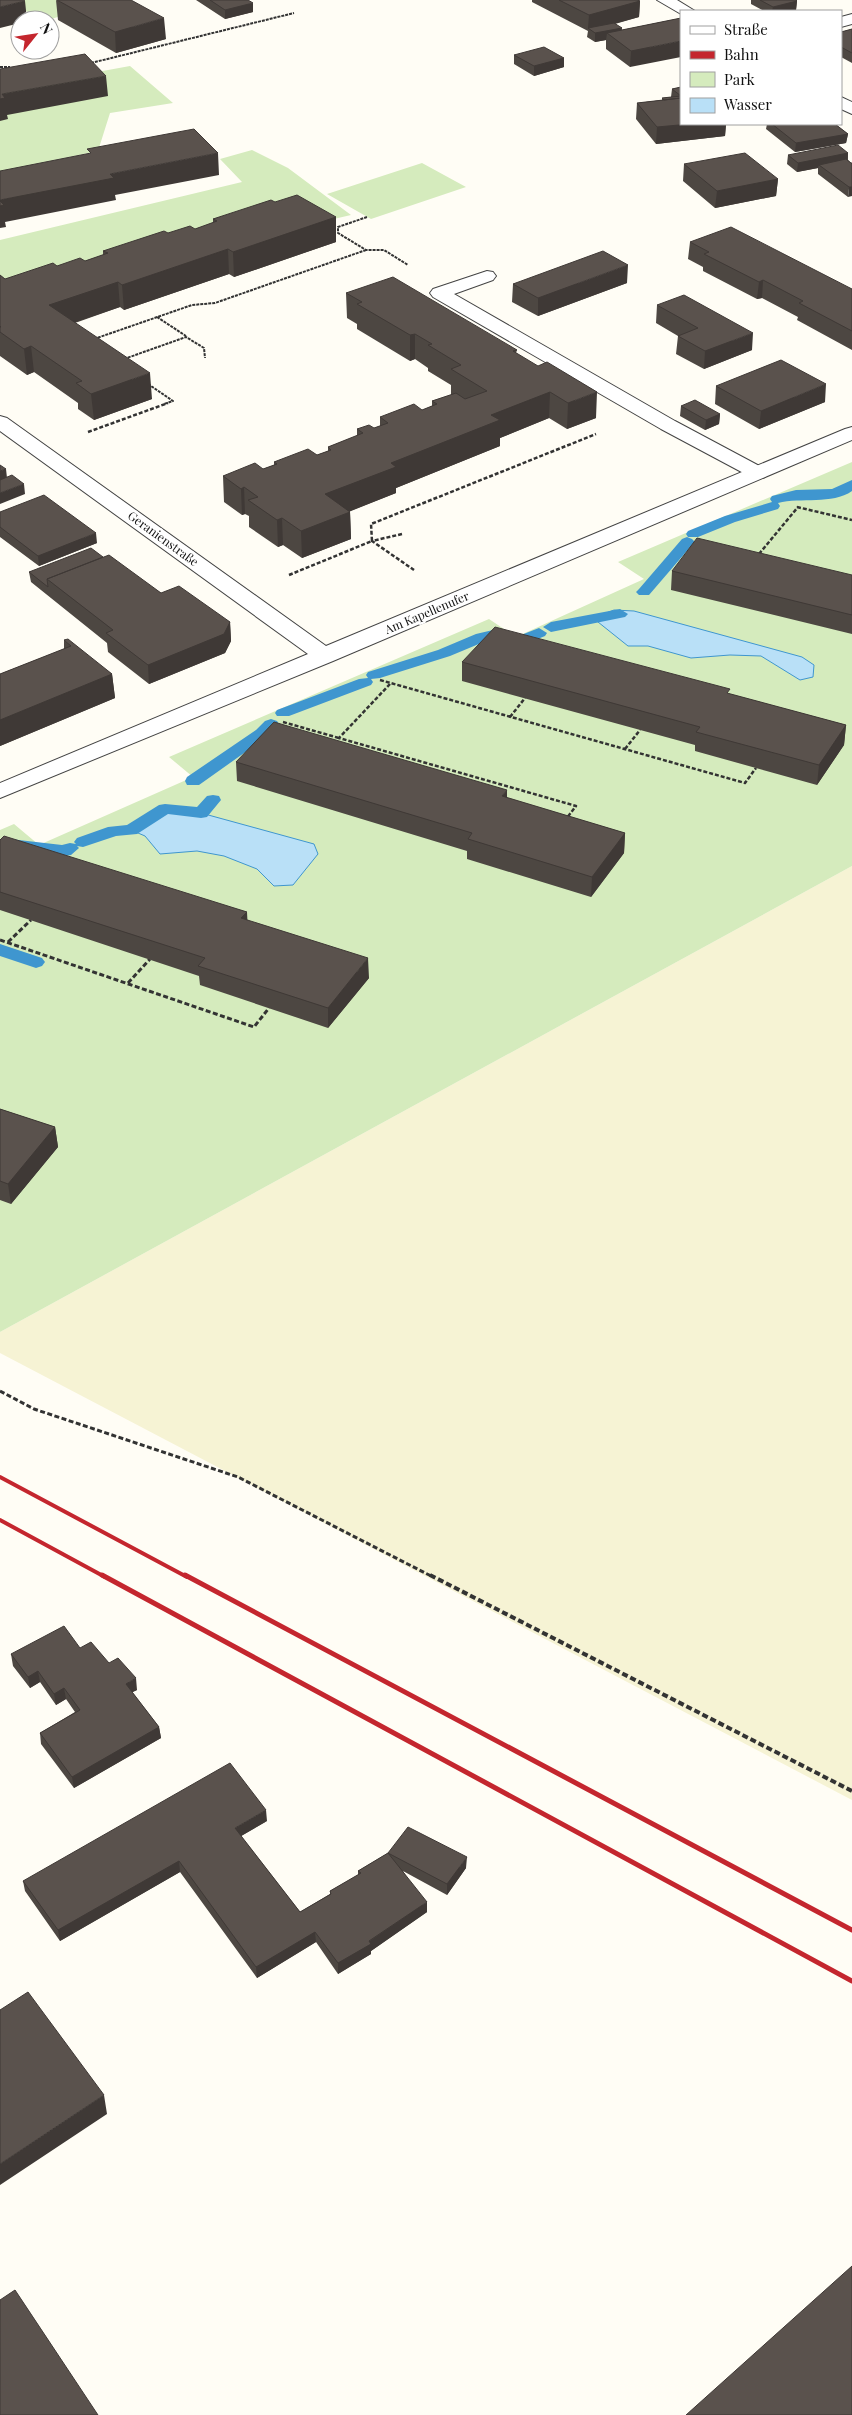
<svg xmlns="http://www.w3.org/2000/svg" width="852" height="2415" font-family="'Playfair Display',serif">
	<rect width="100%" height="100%" fill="#fffdf5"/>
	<!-- farmland -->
	<path fill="#f6f3d4" d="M852 866V1800L0 1353V1332Z"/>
	<!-- green -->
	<path fill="#d5ebbd" d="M8 0H94L100 4 48 20H41Z
		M130 66 173 103 110 113 98 151 0 172V87H15Z
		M252 150 288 168 351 215 0 296V240L242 182 220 159Z
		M422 163 466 187 371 219 327 194Z
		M852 462V866L0 1332V830L14 824 39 845 193 777 169 757 489 619 516 637 644 579 618 562Z"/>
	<!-- water -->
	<path fill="#b9e0f7" stroke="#3f96cf" d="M614 610 634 611 802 657 814 665 813 677 800 680 761 656 730 655 691 658 648 646H628L593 618Z
		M160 807 201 813 314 844 318 854 293 885 274 886 257 869 224 856 197 851 160 854 145 836 131 830Z"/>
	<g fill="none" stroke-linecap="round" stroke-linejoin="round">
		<!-- stream -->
		<path fill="#3f96cf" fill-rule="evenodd" d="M852 480V491C832 505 801 497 778 503L780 506 778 509 735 522 698 537H688L686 534 688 531 725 516 772 502 770 499 772 496 796 490 832 489Z
			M687 537 692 539 695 542 692 545 649 595H639L636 592 639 589 682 539Z
			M620 609 628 614 625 617 551 632 543 627 551 622Z
			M539 628 547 633 545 636 523 645 493 640 486 641 450 656 380 678 371 679 373 682 371 685 289 716H277L275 713 277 710 359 679 368 678 366 675 368 672 438 650 476 634 493 630 521 635Z
			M271 719 277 721 279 724 268 736 199 785H187L185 781 187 777 256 730 265 721Z
			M213 795 219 796 221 800 207 817 201 818 168 814 137 834 116 836 83 847 77 846 79 848 71 855 65 856 12 849 0 853V842L10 839 62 845 70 843 76 844 74 842 77 838 108 827 127 825 159 805 165 804 197 807 207 796Z
			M0 944 42 958 45 962 42 966 36 968 0 956Z"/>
		<!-- lane casing -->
		<g stroke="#444" stroke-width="2">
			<path id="lane" d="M852 14V24L841 27V17Z
				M487 271 493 272 496 276 493 280 454 294 675 421 765 469 768 473 765 477 758 479 751 477 661 429 433 297 430 293 433 289Z"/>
		</g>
		<!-- street casing -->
		<g stroke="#444" stroke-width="2">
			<path id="street" d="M657 0H677L695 11H681V14Z
				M841 97 852 102V114L841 109Z
				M0 416 7 418 326 646 845 429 852 427V440L333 661 0 798V783L308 654 0 431Z"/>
		</g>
		<!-- path-far3 -->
		<path stroke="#333" stroke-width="2" stroke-dasharray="3 1" stroke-linecap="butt" d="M91 63 294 13
			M0 67H10
			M367 217 338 227V233L366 250H384L408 265
			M157 317 186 336
			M94 339 192 305 215 303 366 250
			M124 359 186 337 204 348 205 358
			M148 384 173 401 164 404"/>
		<!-- path-far2 -->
		<path stroke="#333" stroke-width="2.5" stroke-dasharray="4 2" stroke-linecap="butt" d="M88 432 168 403
			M797 507 852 520
			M402 534 372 541 414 570
			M759 554 798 507
			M289 575 372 541 371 524 596 434
			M380 680 745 783 756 768
			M390 684 339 738 576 806 566 819
			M510 717 525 698
			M283 722 339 738
			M625 749 640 730"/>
		<!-- path-far1 -->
		<path stroke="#333" stroke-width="3" stroke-dasharray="5 2.5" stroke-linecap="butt" d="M0 940 254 1027 269 1008
			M8 942 31 920
			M128 983 150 959
			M0 1391 34 1409 238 1477 433 1577"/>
		<!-- path -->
		<path stroke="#333" stroke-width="4" stroke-dasharray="6 3" stroke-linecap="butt" d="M430 1575 852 1791"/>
		<!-- lane -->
		<use href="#lane" fill="#fff" fill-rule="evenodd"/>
		<!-- street -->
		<use href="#street" fill="#fff" fill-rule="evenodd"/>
		<!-- rail-far1 -->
		<path stroke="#c4262e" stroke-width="4" d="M0 1477 187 1577
			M0 1520 105 1577"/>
		<!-- rail -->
		<path stroke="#c4262e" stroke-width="5" d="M102 1575 852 1981
			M185 1575 852 1930"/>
	</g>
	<!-- wall -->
	<path fill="#4d4742" d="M56 0 166 39 116 53 58 20Z
		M196 0H248L253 12 225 19Z
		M532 0H637L640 1 639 17 615 24 622 30 681 18 630 67 606 49V40L595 42 587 37 588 31 532 2Z
		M751 0H796L797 1 796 10 789 11H764L751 4Z
		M852 29V63L841 57V32Z
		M514 55 564 58V67L534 76 514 64Z
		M681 87V124H726L725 136 656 144 636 119 637 103 662 100V98L671 97 672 89Z
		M767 124H835L848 134 846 143 795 152 766 129Z
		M848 153V160L851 163H852L848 197 818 174V168L797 172 787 164 788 155Z
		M684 164 778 179 776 196 715 208 683 181Z
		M275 202 336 217V242L234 277 229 274 124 310 120 307 75 323 152 399 94 420 78 409V403L34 372 27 375 0 356V275L5 279 57 266 85 261 103 255V251L168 233 195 229 213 223V219Z
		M690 242 852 289V350L797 320 798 317 762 298 757 299 703 271V267L688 259Z
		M627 283 538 316 512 302 513 284Z
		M346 293 517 350 516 353 596 418 567 429 549 418 500 438V446L396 488V493L350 511 351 539 302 558 283 545 278 547 249 527V516L245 514 242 515 224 502 223 476 263 469 274 465V462L317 455 328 451V447L357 436V429L374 428 380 426V417L422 410 432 406V401L451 395V385L428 371V368L415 359 410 361 357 329V324L347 318Z
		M657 305 752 350 704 369 676 354 678 336 656 323Z
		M716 386 825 402 759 429 715 404Z
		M681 406 720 414 719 424 705 430 680 416Z
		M0 512 97 543 39 566 0 537Z
		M103 557 161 593 230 622 231 641 225 653 149 684 108 652 107 643 31 582 29 572Z
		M672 571 852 575V634L671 590Z
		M64 640 112 674 115 698 0 746V674L64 649Z
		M462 662 730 694 846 725 844 745 817 785 695 751V745L462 681Z
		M236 762 507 798 625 833 624 853 591 897 467 859V851L237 781Z
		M0 840 247 912V920L369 978 328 1028 200 985 199 976 0 910Z
		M0 1109 55 1127 58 1147 11 1204 0 1200Z
		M80 1648 109 1663 137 1690 132 1692 159 1727 161 1738 74 1788 41 1744 40 1733 75 1712 66 1699 56 1705 40 1682 30 1688 13 1666 11 1654Z
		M267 1821 241 1836 300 1912 330 1894V1891L358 1875V1871L388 1853 466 1868 447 1895 403 1871 427 1912 371 1951V1954L338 1974 316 1942 257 1978 180 1872 60 1941 25 1891 23 1881Z"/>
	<!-- shaded-wall -->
	<path fill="#3f3936" d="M25 1 27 20H20V23L0 28V7Z
		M640 1 639 17 591 30 588 28 589 15Z
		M797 1 796 10 789 11H772L773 7Z
		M253 3V12L225 19V10Z
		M164 18 166 39 116 53 115 32Z
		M622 28 621 37 607 33 606 40 595 42V33Z
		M681 41V57L630 67 631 51Z
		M564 58V67L534 76V66Z
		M106 76 108 96 7 115 8 119 0 121V99L2 94Z
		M690 124H726L725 136 656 144 657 127Z
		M848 134 846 143 795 152 796 143Z
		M218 153 219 175 115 195 116 200 5 222 6 227 0 228V200L110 174Z
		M848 153 847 162 819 165 818 168 797 172 798 163Z
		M778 179 776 196 715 208 717 191Z
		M849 187H852V196L848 197Z
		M336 217V242L234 277 233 252Z
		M228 249 229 274 124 310 122 285Z
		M628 265 627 283 538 316V298Z
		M763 280 762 298 757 299 759 282Z
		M118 282 120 307 52 330 49 305Z
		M753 333 752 350 704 369 705 351Z
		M415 334V359L410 361V335Z
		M31 346 34 372 27 375 24 349Z
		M150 373 152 399 94 420 91 394Z
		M826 384 825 402 759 429 761 411Z
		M550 392 549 418 500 438V446L396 488V493L326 521 325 494 491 415Z
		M597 392 596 418 567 429 568 403Z
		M720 414 719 424 705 430 706 420Z
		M6 469 8 487 0 490V471Z
		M24 484 25 494 0 504V493Z
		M244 487 245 514 242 515 241 489Z
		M350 512 351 539 302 558 301 531Z
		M282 518 283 545 278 547 277 520Z
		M96 533 97 543 39 566 38 556Z
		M230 622 231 641 225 653 149 684 148 665Z
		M112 674 115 698 0 746V720Z
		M846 725 844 745 817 785 819 765Z
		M507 790V810L502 796Z
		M625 833 624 853 591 897 592 877Z
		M247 912 248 932 241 918Z
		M368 958 369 978 328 1028V1008Z
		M55 1127 58 1147 11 1204 8 1184Z
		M38 1671 40 1682 30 1688 28 1677Z
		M136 1678 137 1690 127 1695 126 1684Z
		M64 1688 66 1699 56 1705 54 1694Z
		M159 1727 161 1738 74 1788 72 1777Z
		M266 1810 267 1821 236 1839 235 1828Z
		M467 1857 466 1868 447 1895V1884Z
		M179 1861 180 1872 60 1941 58 1930Z
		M427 1902V1912L371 1951V1954L338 1974V1963Z
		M315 1932 316 1942 257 1978 256 1967Z
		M104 2095 107 2114 0 2185V2164Z"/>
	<!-- building -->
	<path fill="#5a524d" stroke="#3f3936" d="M0 0H23L25 1 0 7Z
		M57 0H131L164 18 115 32Z
		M210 0H248L253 3 225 10Z
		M559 0H637L640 1 589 15Z
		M760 0H796L797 1 773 7Z
		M681 18V41L631 51 607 33Z
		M614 23 622 28 595 33 588 28Z
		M852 29V53L841 47V32Z
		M544 47 564 58 534 66 514 55Z
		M85 54 106 76 2 94 5 98 0 99V69Z
		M681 87V96L672 89Z
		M681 96V98L664 100 662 98Z
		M681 98V124H690L657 127 637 103Z
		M772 124H835L848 134 796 143Z
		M194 129 218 153 110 174 114 178 0 200V171L91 153 87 149Z
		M838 145 848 153 798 163 788 155Z
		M745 153 778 179 717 191 684 164Z
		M846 159 851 163H852V187H849L819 165Z
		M297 195 336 217 233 252 228 249 122 285 118 282 49 305 150 373 91 394 76 383 82 381 31 346 24 349 0 332V327H1L0 326V275L5 279 53 263 57 266 80 258 85 261 108 253 103 251 164 231 168 233 190 226 195 229 217 221 213 219 271 200 275 202Z
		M0 201 4 205 0 206Z
		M731 227 852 289V331L799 303 803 301 763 280 759 282 704 254 709 252 690 242Z
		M603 251 628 265 538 298 513 284Z
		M393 277 517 350 513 351 538 366 547 362 597 392 568 403 550 392 491 415 500 420 391 463 396 467 325 494 350 512 301 531 282 518 277 520 248 500 258 497 244 487 241 489 223 476 255 463 263 469 277 464 274 462 308 449 317 455 331 450 328 447 363 433 357 429 369 425 374 428 388 423 380 417 414 404 422 410 437 404 432 401 456 393 465 399 487 391 451 369 461 365 428 345 432 344 415 334 410 335 357 304 362 302 346 293Z
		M684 295 753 333 705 351 678 336 698 328 657 305Z
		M781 360 826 384 761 411 716 386Z
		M695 400 720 414 706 420 681 406Z
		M0 465 6 469 0 471Z
		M12 475 24 484 0 493V480Z
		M44 495 96 533 38 556 0 527V512Z
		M697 538 852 575V615L672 571Z
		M91 548 103 557 47 579 48 587 29 572Z
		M109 555 161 593 179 586 230 622 224 634 148 665 106 633 113 630 47 579Z
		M495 627 730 689 727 693 846 725 819 765 696 732 700 727 462 662Z
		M68 639 112 674 0 720V674L71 646 64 640Z
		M274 722 507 790 502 796 625 833 592 877 468 839 472 833 236 762Z
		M4 836 247 912 241 918 368 958 328 1008 198 966 205 958 0 892V840Z
		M0 1109 55 1127 8 1184 0 1181Z
		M64 1626 80 1648 91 1642 109 1663 118 1658 136 1678 126 1684 159 1727 72 1777 40 1733 80 1710 64 1688 54 1694 38 1671 28 1677 11 1654Z
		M230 1763 266 1810 235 1828 300 1912 331 1894 330 1891 361 1873 358 1871 388 1853 427 1902 369 1941 371 1944 338 1963 315 1932 256 1967 179 1861 58 1930 23 1881Z
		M408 1827 467 1857 447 1884 388 1853Z
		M28 1992 104 2095 0 2164V2010Z
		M852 2266V2415H686Z
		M15 2290 98 2415H0V2300Z"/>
	<g text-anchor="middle" stroke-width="5" stroke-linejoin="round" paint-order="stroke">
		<!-- far-street labels -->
		<g font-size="12" fill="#111" stroke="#fff">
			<text transform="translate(163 539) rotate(36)" y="4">Geranienstraße</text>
			<text transform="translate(427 613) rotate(-23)" y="4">Am Kapellenufer</text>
		</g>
	</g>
	<!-- legend -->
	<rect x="680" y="10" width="162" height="115" fill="#ffffff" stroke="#a0a0a0"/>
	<rect x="690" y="26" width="25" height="8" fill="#ffffff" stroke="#a0a0a0"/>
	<text x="724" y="35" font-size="15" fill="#111111">Straße</text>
	<rect x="690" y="51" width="25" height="8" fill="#c4262e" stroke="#a0a0a0"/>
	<text x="724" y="60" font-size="15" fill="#111111">Bahn</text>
	<rect x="690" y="72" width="25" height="15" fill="#d5ebbd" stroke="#a0a0a0"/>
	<text x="724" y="85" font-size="15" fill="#111111">Park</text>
	<rect x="690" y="98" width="25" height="15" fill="#b9e0f7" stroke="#a0a0a0"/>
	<text x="724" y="110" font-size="15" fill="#111111">Wasser</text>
	<!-- north arrow -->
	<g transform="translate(35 35) rotate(60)"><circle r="24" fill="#ffffff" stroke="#a0a0a0"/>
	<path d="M0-4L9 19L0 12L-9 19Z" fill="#c4262e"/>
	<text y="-8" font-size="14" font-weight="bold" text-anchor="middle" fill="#111111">N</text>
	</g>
</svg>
